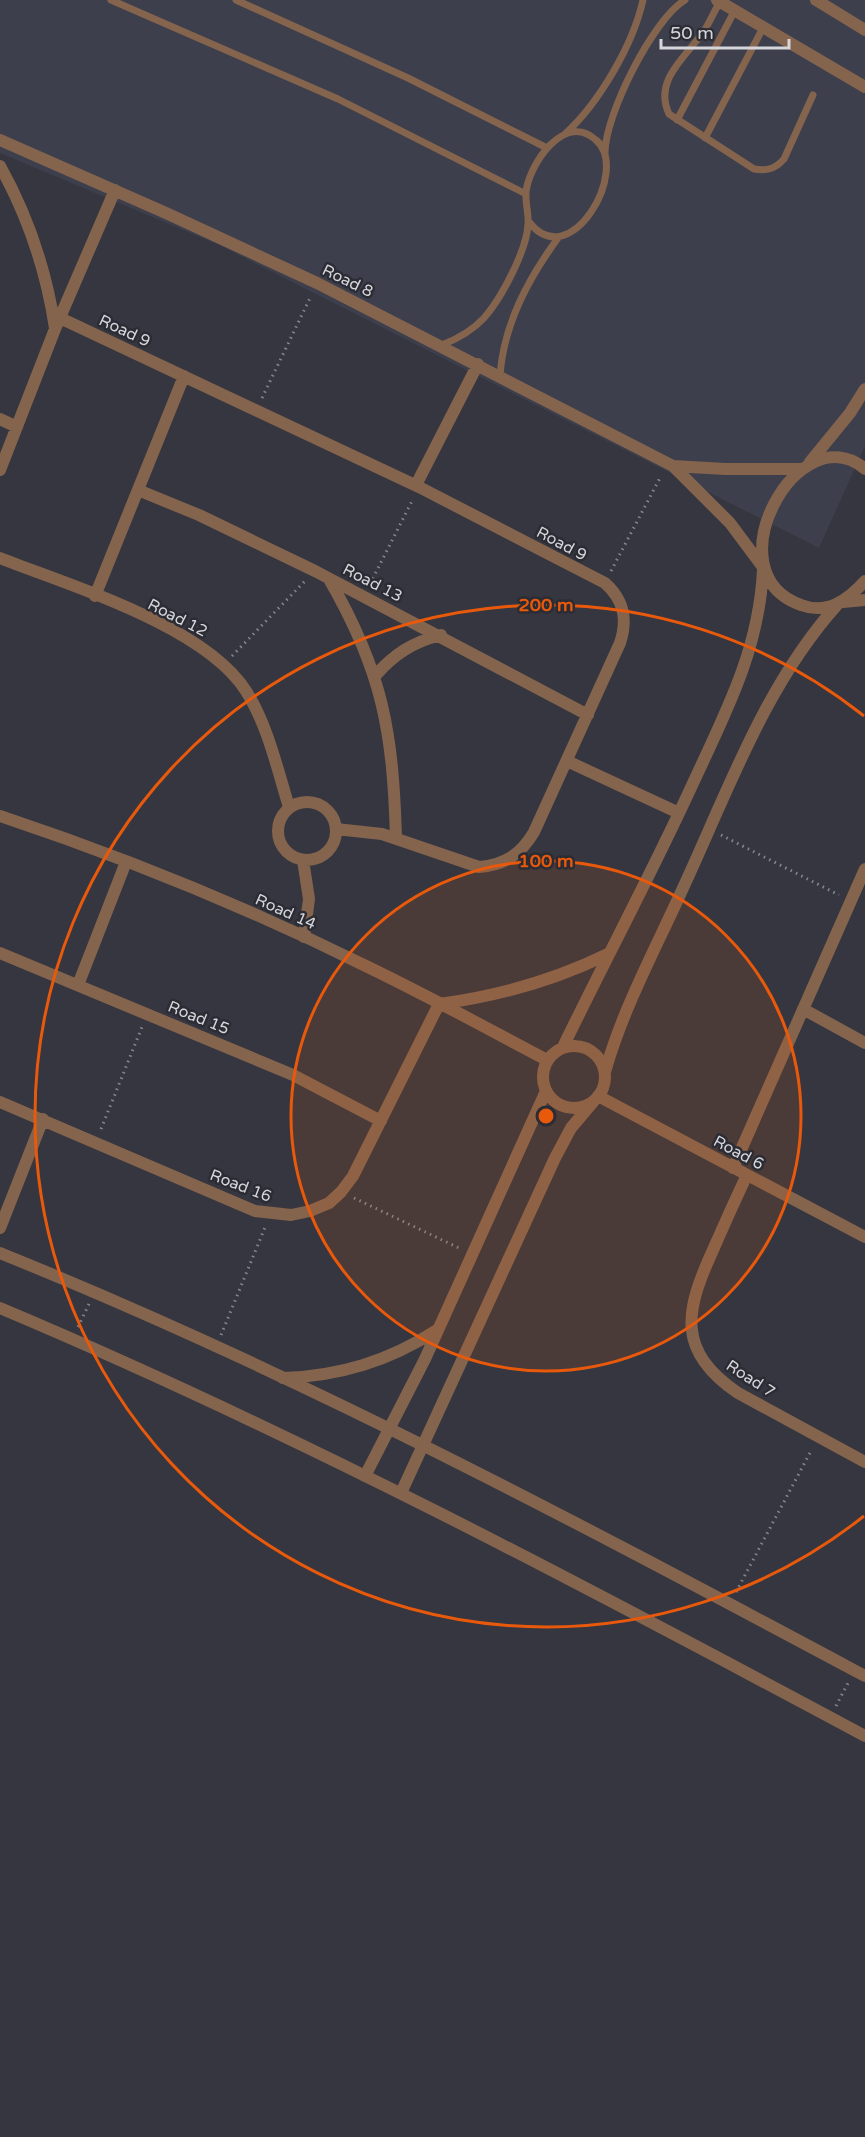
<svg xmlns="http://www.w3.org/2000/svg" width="865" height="2137" font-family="'Varela Round',sans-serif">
	<rect width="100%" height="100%" fill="#35363f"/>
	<!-- built -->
	<path fill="#3d3f4d" d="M0 0H865V446L819 548 219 245 0 153Z"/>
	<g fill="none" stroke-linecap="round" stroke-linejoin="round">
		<!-- path -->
		<path stroke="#86878e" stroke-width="3" stroke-dasharray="1.5 4.5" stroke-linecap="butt" d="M262 398 311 296
			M611 571 661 476
			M370 584 413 499
			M232 656 305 581
			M721 835 839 895
			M101 1129 142 1027
			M354 1198 459 1248
			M78 1327 89 1304
			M221 1335 266 1225
			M736 1592 812 1449
			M836 1706 848 1683"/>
		<!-- service -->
		<path stroke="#85644e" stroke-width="7" d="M111 0 338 99 526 194
			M236 0 408 78 547 148
			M720 2C714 11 710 22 704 31 686 57 653 80 669 114L754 169C768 171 775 169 784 159L813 95
			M677 120 735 10
			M565 134C599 103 633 45 643 0
			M705 138 764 26
			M605 153C605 115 653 19 685 0
			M442 345C457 339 472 331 484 318 501 299 527 250 528 224 529 214 525 203 526 192 529 165 564 111 596 140 631 170 570 275 529 222
			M500 375C504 324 528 279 558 238"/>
		<!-- minor -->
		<path stroke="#85644e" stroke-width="12" d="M717 0 865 87
			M816 0 865 30
			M0 140 166 213 317 283 673 466 730 523 762 566
			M0 166C29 218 46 269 55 328
			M60 318 419 487 605 583C624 600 628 619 620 643L534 832C521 854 505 865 479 867L382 834 336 829
			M0 419 17 427
			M810 462 850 413 865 389
			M673 466 725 469H802
			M865 469C799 413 710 573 801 605 827 615 848 600 865 581
			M0 470 55 329 115 190
			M416 485 478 364
			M138 490 199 515 315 571 588 715
			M0 558C71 586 205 626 246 691 268 726 277 768 289 807
			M329 579C383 672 393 733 396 838
			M95 596 184 376
			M843 602 865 600
			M375 676C394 654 413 642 441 635
			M567 761 679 813
			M278 831a29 29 0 1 1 58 0a29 29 0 1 1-58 0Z
			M0 816C126 858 251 909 370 968 430 997 488 1029 547 1060
			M303 860 309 899 304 937
			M0 953 293 1075 381 1121
			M78 985 126 862
			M803 1009 865 1043
			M543 1077a31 31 0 1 1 62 0a31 31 0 1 1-62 0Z
			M563 1047C606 958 653 871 694 781 727 710 759 649 763 570
			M605 1072C623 1008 656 948 683 888 728 791 765 685 837 605
			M598 1096 865 1237
			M0 1102 255 1211 291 1215 310 1211 329 1203 341 1192 353 1176 439 1004C499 996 553 981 608 954
			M733 1168 865 869
			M747 1175C735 1200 724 1225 713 1250 685 1311 676 1351 738 1393L865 1462
			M0 1228 43 1119
			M283 1378C340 1376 389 1361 437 1330
			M365 1476 425 1359 546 1091
			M401 1493 555 1158 571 1128 593 1102"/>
		<!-- tertiary -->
		<path stroke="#85644e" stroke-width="12" d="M0 1253C298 1373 582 1525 865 1676
			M0 1308C297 1433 581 1584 865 1736"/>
	</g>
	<!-- distance rings -->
	<circle cx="546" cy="1116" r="255" fill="#e8590c" fill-opacity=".12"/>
	<g fill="none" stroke="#e8590c" stroke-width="3">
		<circle cx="546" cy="1116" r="255"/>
		<path d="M864 1516A511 511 0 1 1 864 716"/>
	</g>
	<g text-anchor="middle" stroke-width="5" stroke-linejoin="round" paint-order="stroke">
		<!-- street labels -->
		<g font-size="16" fill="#d5d6db" stroke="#2b2c34">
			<text transform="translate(348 280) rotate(26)" y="6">Road 8</text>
			<text transform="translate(125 330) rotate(25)" y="6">Road 9</text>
			<text transform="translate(562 543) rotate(28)" y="6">Road 9</text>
			<text transform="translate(373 582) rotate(27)" y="6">Road 13</text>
			<text transform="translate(178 617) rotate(27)" y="6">Road 12</text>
			<text transform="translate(286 911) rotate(24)" y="6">Road 14</text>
			<text transform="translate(199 1017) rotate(22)" y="6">Road 15</text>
			<text transform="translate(739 1152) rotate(28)" y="6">Road 6</text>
			<text transform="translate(241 1185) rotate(21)" y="6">Road 16</text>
			<text transform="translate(751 1378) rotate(33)" y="6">Road 7</text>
		</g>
	</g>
	<circle cx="546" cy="1116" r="9" fill="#e8590c" stroke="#2b2c34" stroke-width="3"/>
	<g font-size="18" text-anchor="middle" font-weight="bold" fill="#e8590c" stroke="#2b2c34" stroke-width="5" stroke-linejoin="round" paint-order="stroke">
		<text x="546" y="611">200 m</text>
		<text x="546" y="867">100 m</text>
	</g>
	<!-- scale -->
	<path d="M661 39v9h128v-9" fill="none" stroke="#d5d6db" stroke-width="3"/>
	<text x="670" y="39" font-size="18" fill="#d5d6db" stroke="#2b2c34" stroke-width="4.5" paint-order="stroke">50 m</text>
</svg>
